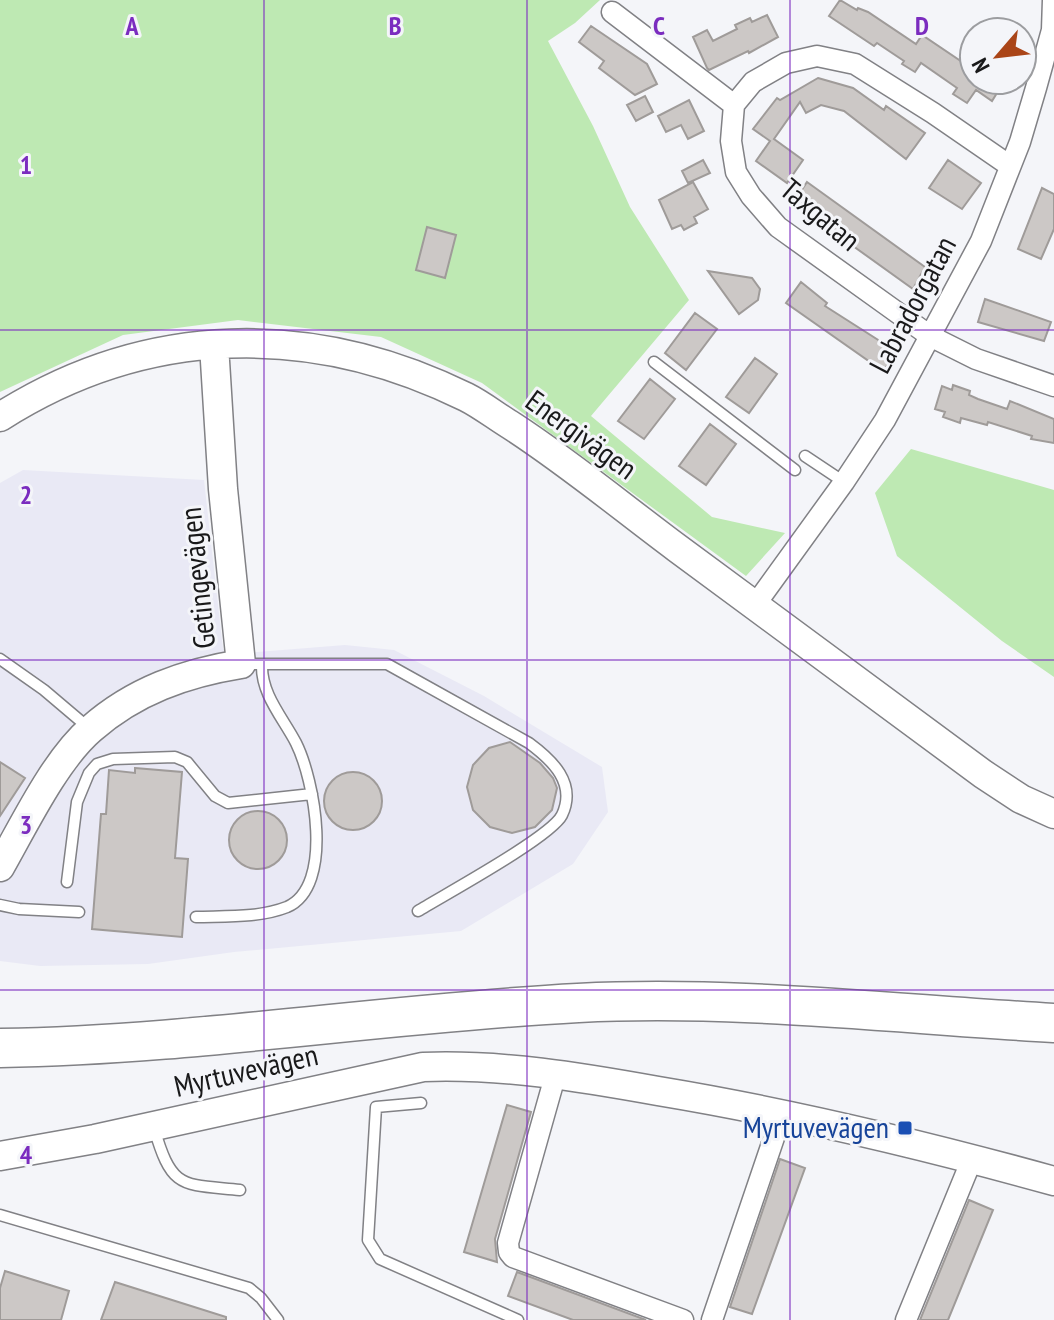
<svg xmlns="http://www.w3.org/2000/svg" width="1054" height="1320" font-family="'PT Sans Narrow',sans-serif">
	<rect width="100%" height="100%" fill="#f4f5f9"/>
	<!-- built -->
	<path fill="#e9e9f5" d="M23 470 204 480 223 649 245 653 345 645 394 650 484 696 602 767 608 812 573 864 461 931 234 952 148 964 40 966 0 961V483Z"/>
	<!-- green -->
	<path fill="#bee9b3" d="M0 0H600L575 23 548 41 593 126 630 207 689 300 591 416 712 517 785 533 746 576 482 383 381 337 238 320 123 335 0 392Z
		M911 449 1054 490V677L1002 641 897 556 875 493Z"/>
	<!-- building -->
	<path fill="#ccc8c6" stroke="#9f9b99" stroke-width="2" d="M840 0 857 10 858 8 868 12 916 44 922 35 974 70V80H1005L992 101 976 90 967 103 953 94 957 88 921 63 915 72 902 64 904 61 877 43 874 46 829 16Z
		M767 15 778 37 749 53 748 51 709 70 707 68 693 37 707 30 713 41 737 29 735 25 750 18 752 22Z
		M591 26 647 64 657 84 635 95 599 68 604 61 579 42Z
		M818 78 853 88 884 110 886 106 925 133 906 159 844 111 821 105 806 113 800 102 774 139 803 160 787 183 756 161 770 141 753 129 777 98 780 100Z
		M645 96 653 112 636 121 627 105Z
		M689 100 704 131 688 139 681 125 666 132 658 116Z
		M703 160 710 173 688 183 682 171Z
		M948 160 981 183 962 209 929 188Z
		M693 182 708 209 694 217 697 223 684 230 681 225 672 229 659 200Z
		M807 182 925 267 913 289 793 203Z
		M1042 188 1054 194V229L1041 259 1018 249Z
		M427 227 456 235 445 278 416 270Z
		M708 271 752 278 760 289 758 300 739 314Z
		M801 282 827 303 825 306 897 352 883 371 786 303Z
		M985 299 1051 322 1044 341 978 322Z
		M695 313 717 329 686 370 665 353Z
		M755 358 777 374 749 413 726 397Z
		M650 379 675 399 644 439 618 421Z
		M953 385 970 391 969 395 978 399 1007 409 1010 401 1054 419V443L1031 439 1032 436 988 422 987 425 961 418 960 423 943 417 945 412 935 409 942 386 952 390Z
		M710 424 736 444 706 485 679 466Z
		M510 742 540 763 553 778 557 788 552 810 535 827 512 833 490 827 473 810 467 787 473 765 489 748Z
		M0 762 25 778 0 816Z
		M135 768 182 772 175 858 188 859 182 937 92 929 101 814H106L109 770 135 773Z
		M324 801a29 29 0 1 1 58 0a29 29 0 1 1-58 0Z
		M229 840a29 29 0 1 1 58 0a29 29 0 1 1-58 0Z
		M507 1105 531 1112 495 1239 497 1262 464 1252Z
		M780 1159 805 1168 752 1314 730 1307Z
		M969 1200 993 1210 948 1320H920Z
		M5 1271 69 1291 61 1320H0V1288Z
		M517 1272 646 1320H573L508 1296Z
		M115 1282 226 1317V1320H101Z"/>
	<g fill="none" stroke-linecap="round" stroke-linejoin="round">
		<!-- lane casing -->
		<g stroke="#818185" stroke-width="13">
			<path id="lane" d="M654 362 795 470
				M805 456 844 482
				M0 659 44 690 90 729
				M243 664H387L529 743C552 760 577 783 562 815 551 837 444 895 418 911
				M67 882 77 802 89 773 97 764 113 759 175 757 187 762 215 796 228 803 312 794
				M0 905 19 909 79 912
				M196 917C226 916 259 918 287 907 335 886 314 779 296 743 283 718 261 694 262 665
				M421 1103 376 1107 368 1240 380 1259 518 1320
				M154 1128C172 1190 181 1184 240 1190
				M0 1215 249 1288 261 1298 278 1320"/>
		</g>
		<!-- street casing -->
		<g stroke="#818185" stroke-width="23">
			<path id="street" d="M612 12 734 105
				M1010 166 933 113 855 64 817 56 786 63 753 82 734 105 731 141 736 172 751 196 778 227 930 336 976 359 1054 386
				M755 605 844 482 885 420 981 241 1020 142 1036 88 1052 30 1053 0
				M556 1073 508 1243 509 1252 513 1257 683 1320
				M712 1320 782 1114
				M906 1320 972 1159"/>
		</g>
		<!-- secondary casing -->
		<g stroke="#818185" stroke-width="31">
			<path id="secondary" d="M0 417C146 324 312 321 466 397 482 405 497 417 512 426 569 463 622 507 677 548 779 623 881 698 983 774L1021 799 1054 814
				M0 867C24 825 55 760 91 729 134 691 185 673 241 664L223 489 214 345
				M0 1156 95 1139 423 1067C503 1064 580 1077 658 1091 791 1113 924 1145 1054 1181"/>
		</g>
		<!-- highway casing -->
		<g stroke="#818185" stroke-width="41">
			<path id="highway" d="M0 1048C193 1045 385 1013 578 1003 737 995 895 1014 1054 1023"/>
		</g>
		<!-- lane -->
		<use href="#lane" stroke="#fff" stroke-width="10"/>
		<!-- street -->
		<use href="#street" stroke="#fff" stroke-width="20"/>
		<!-- secondary -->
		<use href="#secondary" stroke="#fff" stroke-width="28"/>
		<!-- highway -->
		<use href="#highway" stroke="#fff" stroke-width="38"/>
	</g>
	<!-- grid -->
	<path fill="none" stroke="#7b2cbf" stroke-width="2" stroke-opacity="0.55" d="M264 0V1320M527 0V1320M790 0V1320M0 330H1054M0 660H1054M0 990H1054"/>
	<!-- markers -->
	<rect fill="#1a4fb4" stroke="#f4f5f9" stroke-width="3" x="897" y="1120" width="16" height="16" rx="4"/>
	<g text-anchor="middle" stroke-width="6" stroke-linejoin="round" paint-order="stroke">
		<!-- street labels -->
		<g font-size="30" fill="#19191a" stroke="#f4f5f9">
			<text transform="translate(820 215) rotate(40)" y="10">Taxgatan</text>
			<text transform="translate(913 305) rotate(-62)" y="10">Labradorgatan</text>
			<text transform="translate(581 435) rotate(36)" y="10">Energivägen</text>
			<text transform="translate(198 578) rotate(-96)" y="10">Getingevägen</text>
			<text transform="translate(246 1071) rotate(-13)" y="10">Myrtuvevägen</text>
		</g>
		<!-- transit labels -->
		<g font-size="30" fill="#164399" stroke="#f4f5f9" text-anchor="end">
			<text x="889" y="1138">Myrtuvevägen</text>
		</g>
	</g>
	<g font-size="26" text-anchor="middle" font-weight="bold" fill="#7b2cbf" stroke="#f4f5f9" stroke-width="6" stroke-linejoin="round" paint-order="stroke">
		<text x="132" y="35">A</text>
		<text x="395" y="35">B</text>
		<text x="659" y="35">C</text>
		<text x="922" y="35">D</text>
		<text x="26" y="174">1</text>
		<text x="26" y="504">2</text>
		<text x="26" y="834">3</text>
		<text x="26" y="1164">4</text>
	</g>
	<!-- north arrow -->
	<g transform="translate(998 56) rotate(242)"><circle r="38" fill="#f4f5f9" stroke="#9c9da0" stroke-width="2"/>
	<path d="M0-6L14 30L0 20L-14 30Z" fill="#aa4518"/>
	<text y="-12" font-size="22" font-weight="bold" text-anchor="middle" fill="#19191a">N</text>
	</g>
</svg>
